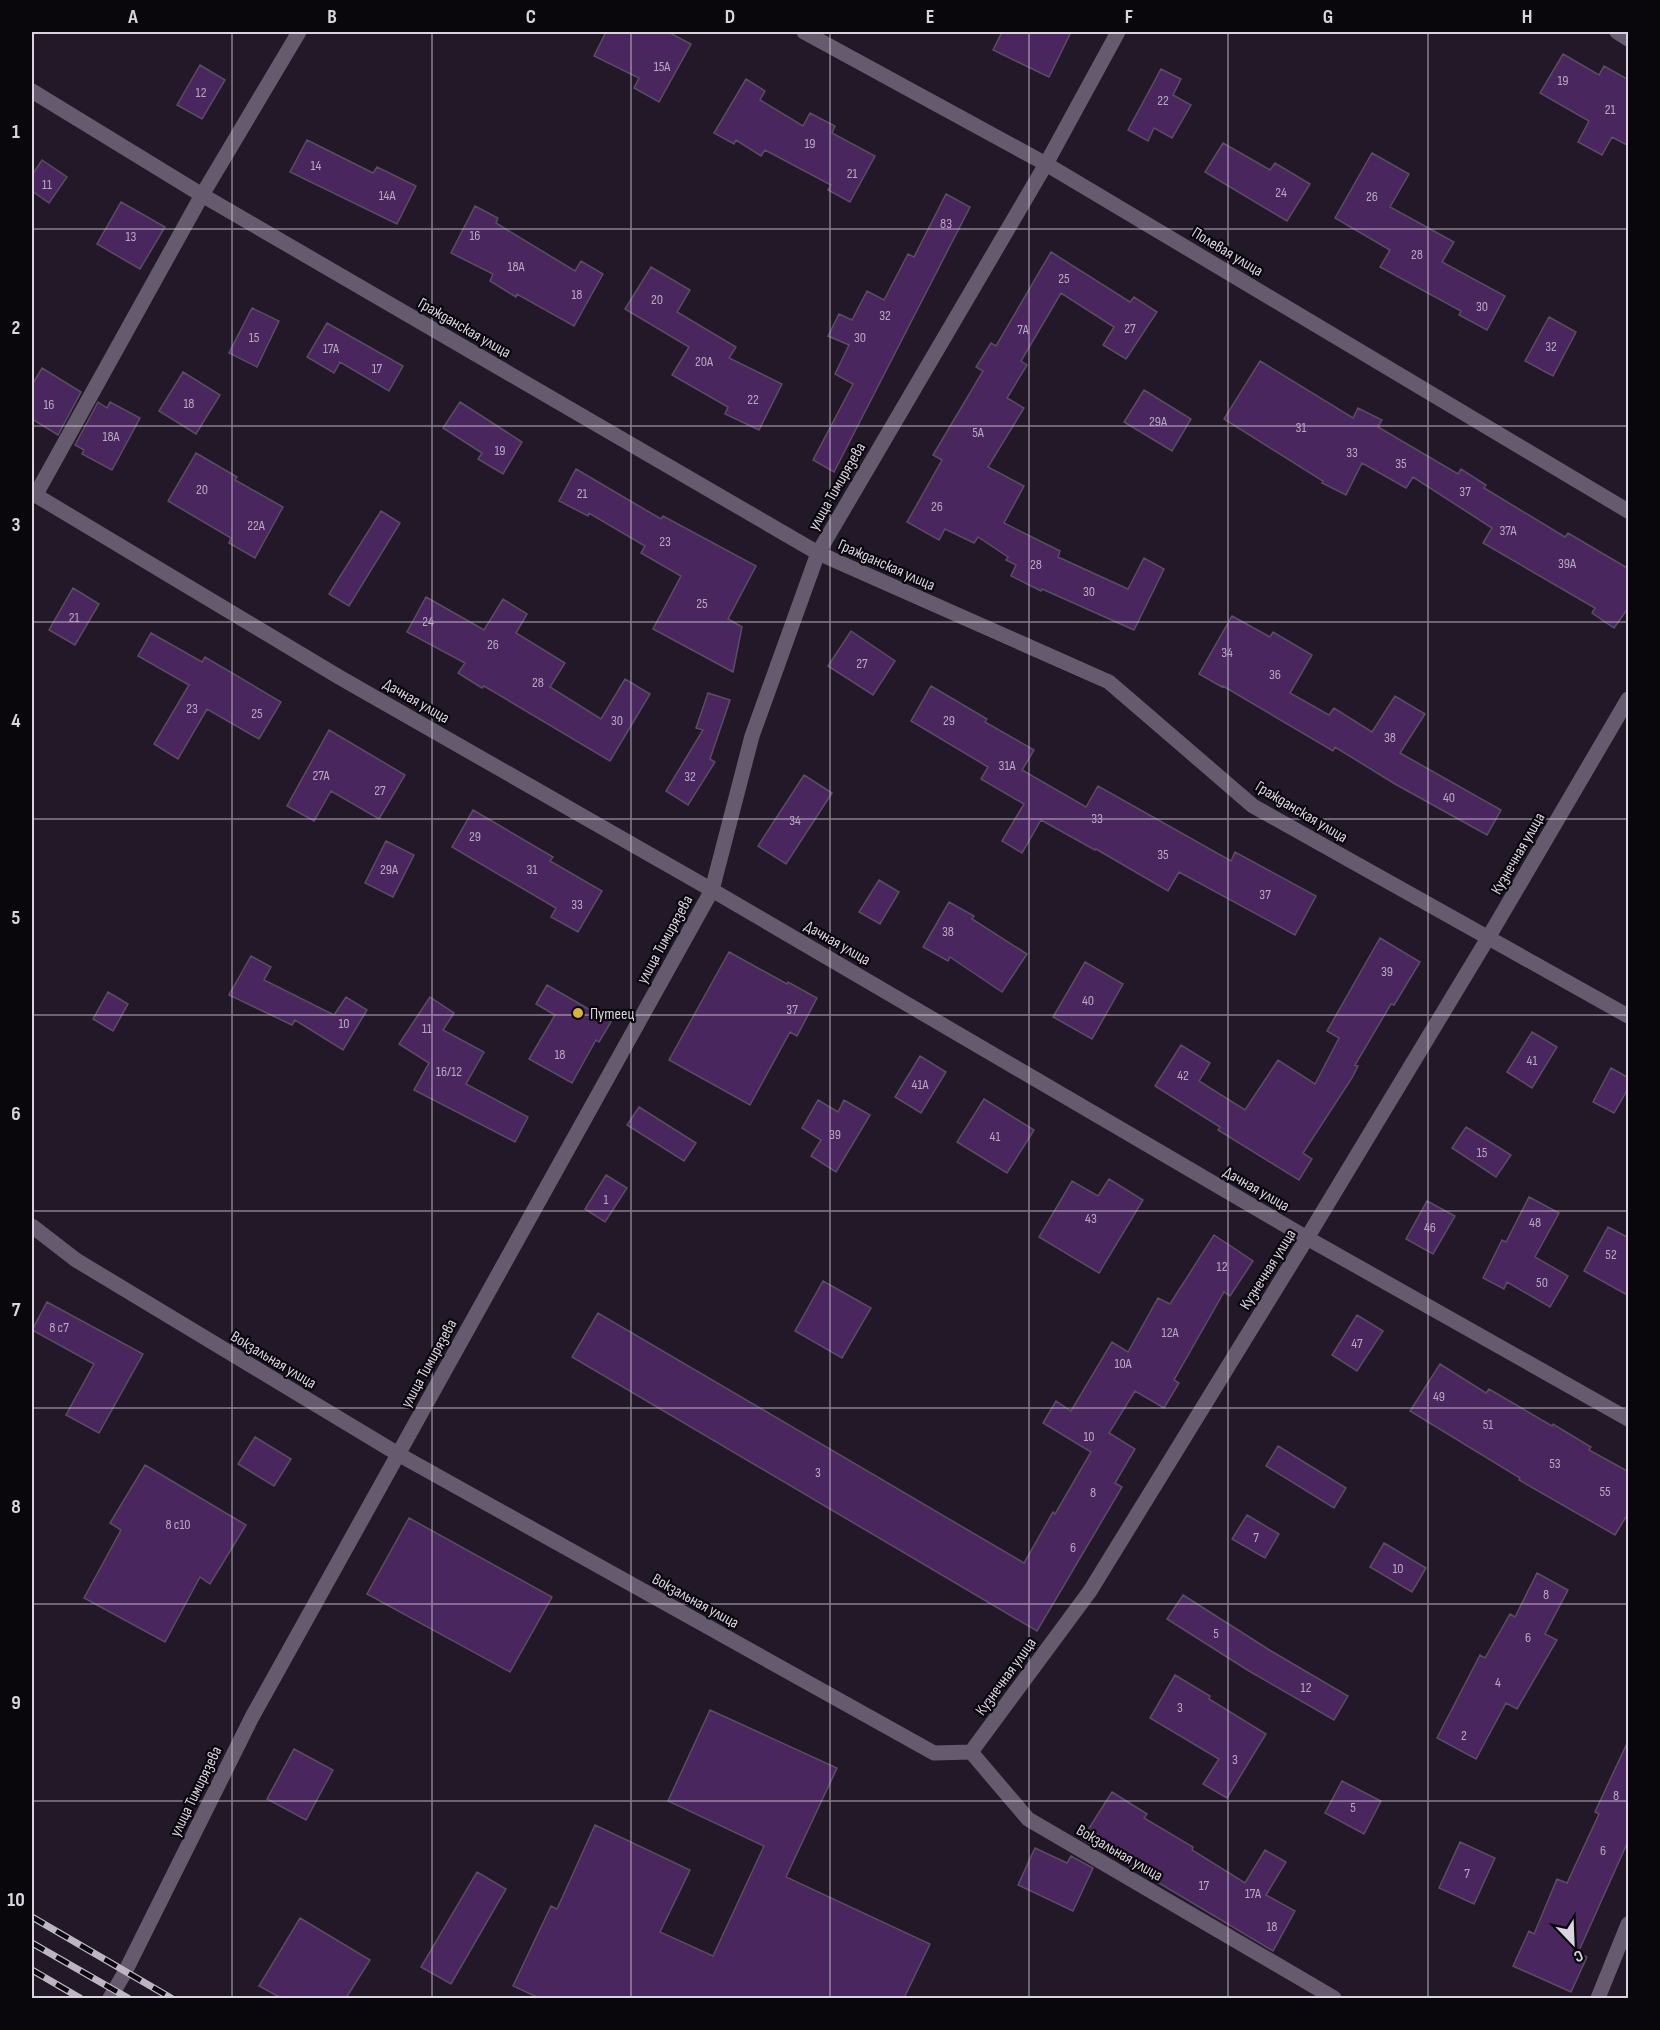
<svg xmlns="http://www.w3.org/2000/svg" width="1660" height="2030" font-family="'Sofia Sans Condensed',sans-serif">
	<rect width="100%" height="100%" fill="#221828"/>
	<!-- building -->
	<path fill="#4a265e" stroke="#594e61" stroke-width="1.5" d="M606 32H668L691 44 659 102 634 88 639 78 594 56Z
		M1002 32H1071L1049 77 993 50Z
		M1563 54 1599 75 1604 66 1629 80V146L1612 137 1602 155 1578 142 1589 121 1540 93Z
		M200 65 225 80 202 119 177 105Z
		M1161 69 1181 79 1173 95 1191 105 1172 138 1154 128 1148 141 1128 130Z
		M746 79 765 91 760 100 803 126 810 113 835 126 832 133 875 156 850 202 828 190 831 185 765 150 761 156 736 140 734 144 714 133Z
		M307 140 373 173 377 167 416 186 397 224 290 172Z
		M1223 143 1270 170 1275 163 1310 184 1287 221 1205 172Z
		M1372 153 1409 174 1390 207 1454 242 1442 262 1505 296 1487 330 1459 315 1461 311 1380 267 1390 250 1335 218Z
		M42 160 67 177 49 203 32 191V175Z
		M946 194 970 207 834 472 813 460 853 384 835 374 849 345 828 336 839 314 852 320 867 291 884 300 908 254 914 257Z
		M121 202 165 227 140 269 97 244Z
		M475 206 498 218 496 223 575 271 581 261 603 274 574 326 517 294 516 297 490 281 493 274 451 253Z
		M1051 252 1130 302 1134 297 1157 312 1126 359 1103 345 1114 327 1061 293 1021 361 1027 365 1007 398 1024 408 988 467 1024 486 1004 523 1060 551 1058 557 1128 589 1144 558 1164 569 1134 630 1042 589 1041 591 1011 576 1016 565 1006 560 1008 557 978 537 974 543 945 529 939 540 907 522 942 460 933 455 983 371 976 367 991 343 996 346Z
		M651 267 690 290 677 312 736 347 729 358 782 384 759 430 725 414 728 407 672 375 689 347 625 309Z
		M252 308 279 321 257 367 229 353Z
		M1549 317 1576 332 1553 376 1525 361Z
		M327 323 403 366 389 391 340 362 334 373 307 357Z
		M1260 361 1353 418 1358 408 1382 420 1378 427 1458 474 1461 469 1486 485 1484 488 1565 537 1568 533 1629 569V607L1614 628 1592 613 1595 608 1483 543 1492 528 1413 477 1406 488 1362 463 1346 495 1322 483 1323 481 1224 419Z
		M42 368 81 392 58 435 32 419V385Z
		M183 372 220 395 196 434 159 411Z
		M1144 390 1191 419 1172 451 1124 422Z
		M98 402 107 408 110 402 140 418 112 470 82 454 84 450 75 445Z
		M460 402 522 442 503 474 478 459 482 453 443 428Z
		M196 453 237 477 235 480 283 507 255 558 229 543 231 538 168 501Z
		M576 469 661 519 663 516 756 566 728 619 742 627 733 672 653 629 681 576 641 553 645 546 589 513 588 516 559 501Z
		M381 511 400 523 349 606 329 594Z
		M73 588 99 604 75 645 49 630Z
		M426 597 484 630 503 599 527 614 516 633 565 663 550 687 601 719 625 679 650 694 610 761 484 686 482 688 458 673 465 663 407 632Z
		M1232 616 1270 637 1273 632 1312 655 1290 693 1329 715 1334 708 1372 732 1395 696 1425 714 1400 753 1501 810 1487 835 1395 784 1335 747 1333 751 1223 686 1222 687 1199 674Z
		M851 631 895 661 873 695 828 666Z
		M151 633 202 662 205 657 281 702 259 739 207 709 178 759 154 744 189 685 138 656Z
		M931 686 987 719 985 722 1034 750 1022 770 1086 807 1098 786 1231 861 1235 852 1316 896 1295 935 1179 872 1168 891 1096 849 1095 850 1041 820 1022 853 1002 841 1024 804 981 779 988 767 911 721Z
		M708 693 730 700 710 759 715 762 688 805 666 791 703 730 696 728Z
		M329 730 405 775 379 819 331 791 314 821 287 806Z
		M804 775 832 793 786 864 758 846Z
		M473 810 553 857 550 861 602 891 578 932 551 917 556 908 452 847Z
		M386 841 414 855 393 897 365 883Z
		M879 880 899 892 880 924 859 912Z
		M949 902 974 916 972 919 1027 954 1002 992 950 957 948 961 923 947Z
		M1380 938 1420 962 1394 1005 1391 1004 1355 1065 1358 1066 1352 1078 1303 1153 1312 1159 1299 1180 1218 1130 1220 1127 1155 1086 1181 1045 1210 1063 1199 1081 1245 1110 1278 1060 1315 1084 1339 1038 1327 1031Z
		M729 952 787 984 788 982 817 998 797 1036 790 1032 750 1105 669 1060Z
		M251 956 271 967 264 980 334 1015 346 997 367 1010 343 1050 295 1020 292 1025 229 995Z
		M1085 962 1123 984 1092 1039 1053 1017Z
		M547 985 611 1022 599 1042 596 1040 572 1083 529 1059 555 1015 536 1004Z
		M108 992 128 1004 113 1031 93 1019Z
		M430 997 454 1013 443 1030 484 1052 466 1084 528 1117 515 1142 414 1090 429 1063 399 1044Z
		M1532 1032 1557 1047 1532 1088 1507 1072Z
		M920 1056 946 1072 921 1113 895 1097Z
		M1611 1068 1629 1078V1087L1614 1113 1593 1102Z
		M984 1099 1034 1130 1007 1173 957 1142Z
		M818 1100 838 1112 844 1100 870 1115 836 1172 811 1156 821 1140 802 1128Z
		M639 1107 696 1143 684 1161 627 1125Z
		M1466 1127 1511 1155 1496 1177 1452 1148Z
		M606 1175 627 1188 605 1222 585 1209Z
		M1109 1179 1143 1200 1099 1273 1039 1237 1072 1181 1098 1196Z
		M1529 1197 1559 1213 1535 1257 1568 1276 1550 1307 1507 1282 1504 1289 1483 1278 1502 1240 1506 1242Z
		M1427 1201 1455 1216 1433 1254 1406 1239Z
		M1608 1227 1629 1238V1296L1584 1271Z
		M1214 1235 1253 1261 1230 1296 1224 1292 1174 1380 1179 1383 1164 1408 1135 1391 1109 1433 1135 1449 1115 1483 1122 1487 1037 1631 572 1357 598 1313 1024 1563 1053 1512 1055 1514 1091 1452 1043 1423 1056 1401 1071 1411 1112 1342 1128 1352 1158 1298 1170 1304Z
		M823 1281 871 1308 842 1358 795 1331Z
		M47 1302 143 1354 99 1433 66 1415 94 1364 32 1330Z
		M1357 1315 1383 1331 1357 1371 1332 1355Z
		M1440 1364 1486 1393 1489 1389 1552 1426 1553 1424 1591 1447 1589 1450 1629 1472V1512L1615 1535 1519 1480 1520 1478 1410 1411Z
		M255 1437 291 1459 274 1486 238 1464Z
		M1278 1446 1346 1488 1334 1508 1266 1466Z
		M145 1465 246 1525 210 1584 200 1577 165 1642 84 1598 121 1530 110 1523Z
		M1247 1515 1279 1534 1265 1558 1232 1539Z
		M409 1518 552 1597 510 1672 367 1594Z
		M1384 1543 1426 1568 1412 1592 1370 1567Z
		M1537 1573 1568 1590 1545 1634 1557 1640 1517 1709 1506 1703 1476 1759 1437 1738 1480 1655 1485 1658 1510 1614 1515 1617Z
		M1183 1595 1271 1651 1348 1696 1334 1720 1249 1671 1167 1619Z
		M1175 1675 1210 1696 1209 1699 1266 1734 1227 1798 1203 1784 1219 1759 1150 1718Z
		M710 1710 837 1768 786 1877 930 1944 904 1998H539L513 1986 551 1906 557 1909 595 1825 690 1870 660 1932 713 1956 764 1846 668 1801Z
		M1629 1739V1839L1578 1953 1587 1957 1571 1992 1513 1966 1529 1931 1534 1934 1557 1879 1567 1883 1599 1814 1595 1812Z
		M294 1749 333 1770 306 1820 267 1799Z
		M1342 1781 1381 1801 1364 1834 1325 1813Z
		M1112 1792 1147 1814 1144 1818 1193 1847 1192 1850 1245 1883 1265 1850 1286 1862 1266 1895 1295 1911 1273 1951 1102 1849 1101 1850 1082 1839Z
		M1460 1842 1495 1858 1474 1904 1439 1888Z
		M1035 1848 1067 1863 1071 1856 1093 1868 1073 1911 1018 1885Z
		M477 1872 506 1889 451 1984 421 1967Z
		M300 1918 370 1960 346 1998H281L259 1986Z"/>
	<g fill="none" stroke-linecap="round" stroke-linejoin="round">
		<!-- street -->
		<path stroke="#665b6e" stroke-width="15" d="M804 32 1046 164 1628 511
			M1617 32 1628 39
			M32 91 202 195 818 553 1109 682 1253 806 1628 1016
			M32 493 339 677 712 890 1307 1238 1628 1419
			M35 496 202 195 299 32
			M32 1226 76 1260 398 1454 934 1753 971 1752
			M971 1752 1090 1591 1307 1238 1488 938 1628 699
			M971 1752 1028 1819 1334 1998
			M1598 1998 1628 1924"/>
		<!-- secondary -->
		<path stroke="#665b6e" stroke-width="15" d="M110 1998 125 1972 252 1717 712 890 752 736 818 553 1046 164 1118 32"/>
		<!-- rail casing -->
		<g stroke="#bdb6c2" stroke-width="7">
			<path id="rail" d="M32 1917 171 1998
				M32 1943 128 1998
				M32 1970 80 1998"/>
		</g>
		<!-- rail -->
		<use href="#rail" stroke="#09060c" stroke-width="4.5" stroke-dasharray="14" stroke-linecap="butt"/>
	</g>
	<!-- grid -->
	<path fill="none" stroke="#dbd4e0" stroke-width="1.5" stroke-opacity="0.55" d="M232 32V1998M432 32V1998M631 32V1998M830 32V1998M1029 32V1998M1228 32V1998M1428 32V1998M32 229H1628M32 426H1628M32 622H1628M32 819H1628M32 1015H1628M32 1211H1628M32 1408H1628M32 1604H1628M32 1801H1628"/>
	<!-- markers -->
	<circle fill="#dbb233" stroke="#09060c" stroke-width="2" cx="578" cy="1013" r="6"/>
	<g text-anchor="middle" stroke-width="4.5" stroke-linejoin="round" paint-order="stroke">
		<!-- number labels -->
		<g font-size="14" fill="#b7a8c0">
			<text x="662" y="71">15А</text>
			<text x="1563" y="85">19</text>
			<text x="201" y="97">12</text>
			<text x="1163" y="105">22</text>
			<text x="1610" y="114">21</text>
			<text x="810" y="148">19</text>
			<text x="316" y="170">14</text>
			<text x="852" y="178">21</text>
			<text x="47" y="189">11</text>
			<text x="1281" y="197">24</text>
			<text x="387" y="200">14А</text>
			<text x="1372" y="201">26</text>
			<text x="946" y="228">83</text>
			<text x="475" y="240">16</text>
			<text x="131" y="241">13</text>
			<text x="1417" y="259">28</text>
			<text x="516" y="271">18А</text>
			<text x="1064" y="283">25</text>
			<text x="577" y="299">18</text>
			<text x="657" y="304">20</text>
			<text x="1482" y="311">30</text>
			<text x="885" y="320">32</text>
			<text x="1130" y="333">27</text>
			<text x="1023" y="334">7А</text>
			<text x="254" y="342">15</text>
			<text x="860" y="342">30</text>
			<text x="1551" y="351">32</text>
			<text x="331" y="353">17А</text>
			<text x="704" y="366">20А</text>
			<text x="377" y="373">17</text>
			<text x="753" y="404">22</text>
			<text x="189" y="408">18</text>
			<text x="49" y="409">16</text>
			<text x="1158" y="426">29А</text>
			<text x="1301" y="432">31</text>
			<text x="978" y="437">5А</text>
			<text x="111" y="441">18А</text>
			<text x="500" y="455">19</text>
			<text x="1352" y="457">33</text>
			<text x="1401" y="468">35</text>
			<text x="202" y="494">20</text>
			<text x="1465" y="496">37</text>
			<text x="582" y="498">21</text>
			<text x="937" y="511">26</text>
			<text x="256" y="530">22А</text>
			<text x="1508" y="535">37А</text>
			<text x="665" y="546">23</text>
			<text x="1567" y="568">39А</text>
			<text x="1036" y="569">28</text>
			<text x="1089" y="596">30</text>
			<text x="702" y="608">25</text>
			<text x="74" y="622">21</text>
			<text x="428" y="626">24</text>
			<text x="493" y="649">26</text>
			<text x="1227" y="657">34</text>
			<text x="862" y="668">27</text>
			<text x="1275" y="679">36</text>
			<text x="538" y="687">28</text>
			<text x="192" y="713">23</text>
			<text x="257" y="718">25</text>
			<text x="617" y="725">30</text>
			<text x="949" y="725">29</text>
			<text x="1390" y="742">38</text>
			<text x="1007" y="770">31А</text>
			<text x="321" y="780">27А</text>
			<text x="690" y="781">32</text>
			<text x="380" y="795">27</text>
			<text x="1449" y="802">40</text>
			<text x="1097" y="823">33</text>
			<text x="795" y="825">34</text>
			<text x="475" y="841">29</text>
			<text x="1163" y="859">35</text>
			<text x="389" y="874">29А</text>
			<text x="532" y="874">31</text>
			<text x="1265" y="899">37</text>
			<text x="577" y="909">33</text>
			<text x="948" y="936">38</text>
			<text x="1387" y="976">39</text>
			<text x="1088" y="1005">40</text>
			<text x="792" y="1014">37</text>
			<text x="344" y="1028">10</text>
			<text x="427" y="1033">11</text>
			<text x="560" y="1059">18</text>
			<text x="1532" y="1065">41</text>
			<text x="449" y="1076">16/12</text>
			<text x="1183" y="1080">42</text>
			<text x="920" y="1089">41А</text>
			<text x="835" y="1139">39</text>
			<text x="995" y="1141">41</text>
			<text x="1482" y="1157">15</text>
			<text x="606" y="1204">1</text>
			<text x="1091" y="1223">43</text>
			<text x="1535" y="1227">48</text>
			<text x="1430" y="1232">46</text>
			<text x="1611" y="1259">52</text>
			<text x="1222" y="1271">12</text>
			<text x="1542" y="1287">50</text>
			<text x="59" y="1332">8 с7</text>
			<text x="1170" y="1337">12А</text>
			<text x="1357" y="1348">47</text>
			<text x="1123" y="1368">10А</text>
			<text x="1439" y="1401">49</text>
			<text x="1488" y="1429">51</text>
			<text x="1089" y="1441">10</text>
			<text x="1555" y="1468">53</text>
			<text x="818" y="1477">3</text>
			<text x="1605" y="1496">55</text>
			<text x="1093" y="1497">8</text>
			<text x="178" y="1529">8 с10</text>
			<text x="1256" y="1542">7</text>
			<text x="1073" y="1552">6</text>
			<text x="1398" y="1573">10</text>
			<text x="1546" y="1599">8</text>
			<text x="1216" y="1638">5</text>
			<text x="1528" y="1642">6</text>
			<text x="1498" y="1687">4</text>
			<text x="1306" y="1692">12</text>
			<text x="1180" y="1712">3</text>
			<text x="1464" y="1740">2</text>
			<text x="1235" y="1764">3</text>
			<text x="1616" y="1800">8</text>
			<text x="1353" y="1812">5</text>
			<text x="1603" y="1855">6</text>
			<text x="1467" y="1878">7</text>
			<text x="1204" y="1890">17</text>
			<text x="1253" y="1898">17А</text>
			<text x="1272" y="1931">18</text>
		</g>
		<!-- street labels -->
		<g font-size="16" fill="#dbd4e0" stroke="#09060c">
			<text transform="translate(1228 251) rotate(31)" y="6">Полевая улица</text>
			<text transform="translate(465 327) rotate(30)" y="6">Гражданская улица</text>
			<text transform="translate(836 486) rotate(-60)" y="6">улица Тимирязева</text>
			<text transform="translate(887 564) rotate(24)" y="6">Гражданская улица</text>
			<text transform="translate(417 700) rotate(30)" y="6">Дачная улица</text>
			<text transform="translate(1302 811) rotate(31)" y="6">Гражданская улица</text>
			<text transform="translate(1517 853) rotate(-60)" y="6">Кузнечная улица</text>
			<text transform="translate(664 939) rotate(-61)" y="6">улица Тимирязева</text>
			<text transform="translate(838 942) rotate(30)" y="6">Дачная улица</text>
			<text transform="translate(1257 1188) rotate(30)" y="6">Дачная улица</text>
			<text transform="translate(1267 1269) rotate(-58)" y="6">Кузнечная улица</text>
			<text transform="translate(274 1359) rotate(31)" y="6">Вокзальная улица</text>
			<text transform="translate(428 1363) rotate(-61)" y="6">улица Тимирязева</text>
			<text transform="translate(696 1600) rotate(29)" y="6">Вокзальная улица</text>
			<text transform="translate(1005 1676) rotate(-54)" y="6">Кузнечная улица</text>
			<text transform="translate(195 1791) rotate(-64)" y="6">улица Тимирязева</text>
			<text transform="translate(1120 1852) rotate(30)" y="6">Вокзальная улица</text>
		</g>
		<!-- poi labels -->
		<g font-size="16" fill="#dbd4e0" stroke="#09060c" text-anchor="start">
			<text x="590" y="1019">Путеец</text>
		</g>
	</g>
	<!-- border -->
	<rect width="1660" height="2030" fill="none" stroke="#09060c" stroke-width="66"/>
	<!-- north arrow -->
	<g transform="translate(1573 1943) rotate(157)" stroke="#09060c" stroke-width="4.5" paint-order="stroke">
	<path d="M0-4.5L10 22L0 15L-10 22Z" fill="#dbd4e0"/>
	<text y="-9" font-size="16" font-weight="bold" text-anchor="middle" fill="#dbd4e0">С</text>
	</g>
	<rect x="33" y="33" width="1594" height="1964" fill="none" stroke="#dbd4e0" stroke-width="2"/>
	<g font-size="20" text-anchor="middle" font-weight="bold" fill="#dbd4e0">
		<text x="133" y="23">A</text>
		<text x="332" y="23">B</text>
		<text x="531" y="23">C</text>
		<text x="730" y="23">D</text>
		<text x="930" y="23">E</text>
		<text x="1129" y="23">F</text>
		<text x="1328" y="23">G</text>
		<text x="1527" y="23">H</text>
		<text x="16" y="138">1</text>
		<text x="16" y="334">2</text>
		<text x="16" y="531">3</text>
		<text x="16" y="727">4</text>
		<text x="16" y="924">5</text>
		<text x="16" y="1120">6</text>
		<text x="16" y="1316">7</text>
		<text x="16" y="1513">8</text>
		<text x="16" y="1709">9</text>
		<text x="16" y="1906">10</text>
	</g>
</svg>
